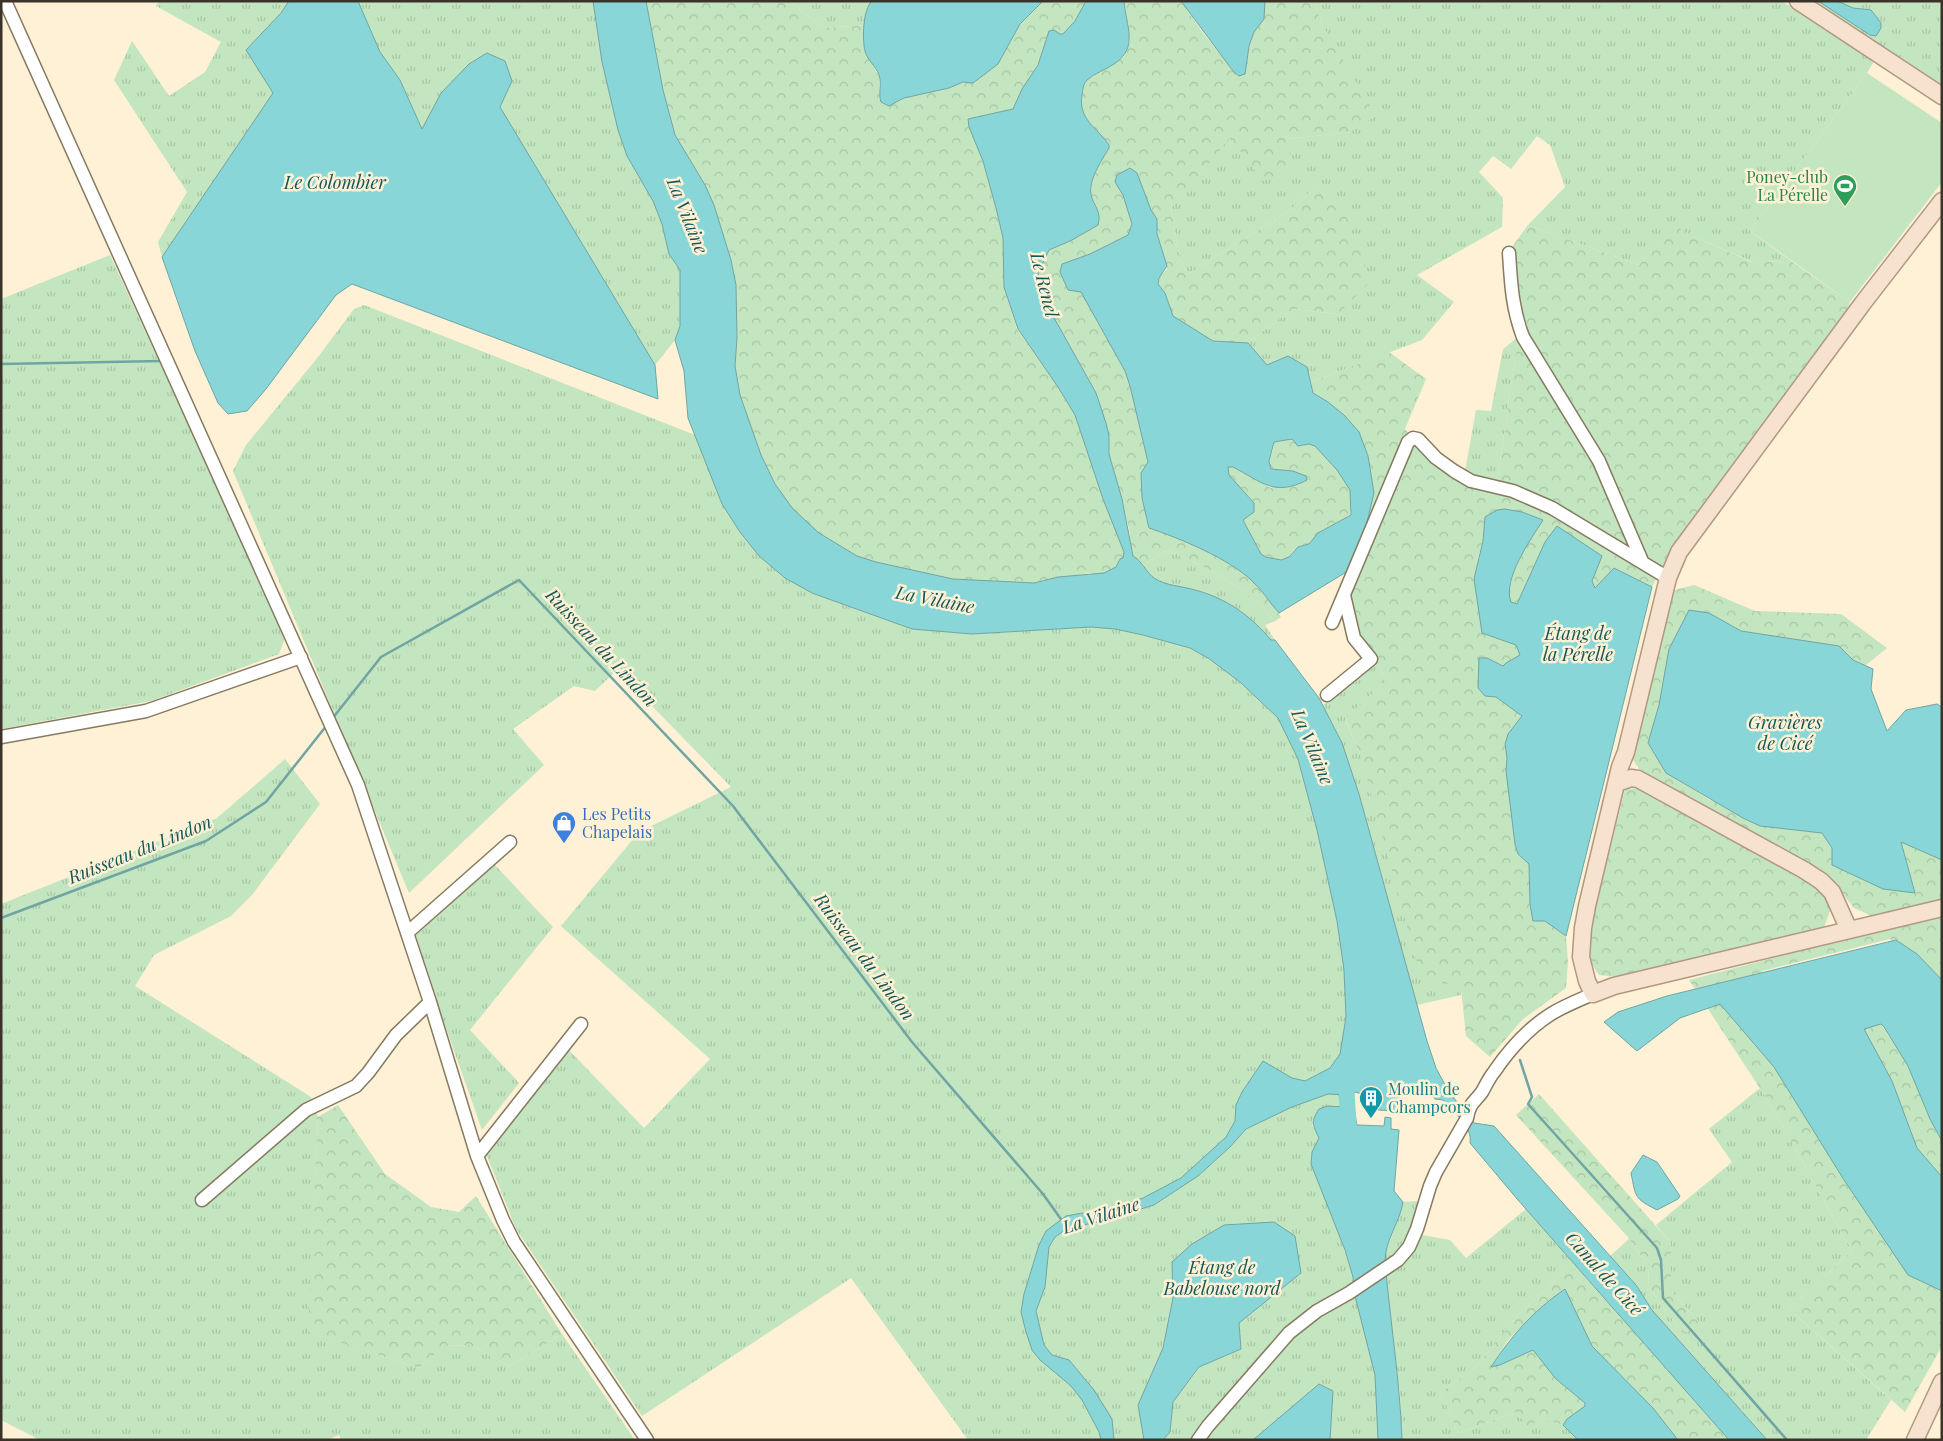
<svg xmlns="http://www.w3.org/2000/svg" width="1943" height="1441" font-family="'Playfair Display',serif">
	<defs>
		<pattern id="grass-tufts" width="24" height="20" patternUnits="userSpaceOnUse" patternTransform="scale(1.25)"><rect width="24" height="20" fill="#c3e5bf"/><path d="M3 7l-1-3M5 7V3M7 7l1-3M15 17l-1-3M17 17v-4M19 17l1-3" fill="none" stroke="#a8c5a4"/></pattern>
		<pattern id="forest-crowns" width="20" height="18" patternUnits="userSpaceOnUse" patternTransform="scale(1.25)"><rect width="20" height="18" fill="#c3e5bf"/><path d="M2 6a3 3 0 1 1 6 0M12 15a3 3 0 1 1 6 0" fill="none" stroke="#a8c5a4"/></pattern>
	</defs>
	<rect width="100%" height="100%" fill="#fef1d5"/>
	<!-- grass -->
	<path fill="url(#grass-tufts)" d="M159 1H289L281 13 274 93 162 257 158 242 187 192 114 80 132 41 169 96 205 72 221 42 156 6Z
		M358 1H593L602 62 618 130 627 156 653 201 662 224 669 254 680 270V326L675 340 655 365 500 107 512 81 441 93 422 129 400 80 380 52Z
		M789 1H872L868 6 865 25 823 28Z
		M1314 1H1782L1874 61 1867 73 1750 231 1791 261 1753 262 1697 238 1673 226 1639 265 1528 225 1565 187 1550 145 1537 136 1511 169 1493 156 1479 172 1503 198 1502 227 1417 275 1454 302 1422 340 1311 382 1307 367 1288 357 1267 365 1247 343 1293 309 1338 314 1317 186 1290 210 1188 274 1180 260 1171 208 1230 137 1288 139 1350 132 1322 24Z
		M1807 1H1942V90Z
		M110 255 283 630 284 641 279 654 151 701 1 729V299Z
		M364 305 695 435 722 504 740 532 759 556 812 593 912 629 972 634 1091 627 1115 629 1143 635 1190 648 1208 658 1240 682 1278 718 1298 759 1317 830 1337 921 1344 970 1346 1017 1340 1054 1330 1068 1305 1081 1292 1078 1279 1072 1250 1081 1242 1092 1236 1105 1235 1121 1226 1137 1181 1178 1143 1198 1120 1206 1079 1213 1039 1245 1024 1294 1040 1360 1071 1386 1082 1400 1099 1432 1101 1440H968L851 1278 642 1416 516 1229 487 1156 567 1048 644 1128 710 1059 561 926 639 832 731 787 617 670 595 691 574 686 513 729 544 765 409 893 233 471 246 445 318 357 354 309Z
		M1518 337 1498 476 1492 488 1463 482 1476 410 1491 411 1503 349Z
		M1167 550C1197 562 1228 578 1253 599 1261 605 1268 614 1275 621L1265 625 1275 640 1271 641C1255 622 1236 605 1213 596 1196 589 1166 589 1153 578 1149 574 1146 569 1143 565Z
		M1376 662 1386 681 1345 719 1461 989V995L1417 1005 1359 794 1342 743 1323 705Z
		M285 759 320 804 252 895 231 916 154 955 135 986 311 1097 318 1117 309 1332 419 1368 444 1346 470 1345 510 1366 562 1334 635 1440H341L339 1435 327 1440H40L1 1420V904L217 818Z
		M494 864 553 927 470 1030 519 1083 482 1130 414 937Z
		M1760 1088 1771 1105 1852 1251 1789 1309 1891 1400 1866 1440H1767L1652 1310 1636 1285 1610 1256 1629 1239 1649 1267 1648 1286 1683 1334 1699 1322 1671 1291V1243L1656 1225 1732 1162 1709 1129Z
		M1328 1093 1343 1095V1107L1327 1106 1312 1125 1319 1138 1312 1152 1353 1277 1355 1296 1375 1375 1378 1440H1330L1333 1391 1319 1384 1253 1440H1163L1170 1432 1173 1402 1200 1367 1241 1349 1239 1323 1301 1273 1172 1262 1173 1298 1163 1348 1138 1405 1144 1440H1114L1112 1419 1069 1360 1052 1355 1044 1345 1036 1311 1045 1287 1049 1247 1055 1237 1068 1228 1098 1222 1155 1205 1198 1176 1230 1147 1246 1129 1292 1107Z
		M1418 1201 1411 1233 1450 1240 1466 1258 1526 1209 1574 1264 1517 1316 1476 1367 1441 1392 1458 1433 1516 1412 1527 1425 1544 1419 1563 1425 1578 1440H1402L1400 1393 1391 1331 1385 1261V1253L1401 1211 1403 1202Z"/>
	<!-- forest -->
	<path fill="url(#forest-crowns)" d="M646 1H789L823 28 865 25V52L879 76V94L896 103 904 98 949 88 963 82 973 83 998 64 1020 24 1043 1H1086L1071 28 1063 34 1046 39C1041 65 1025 86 1013 109L968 122 983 161 996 208 1003 238 1004 287 1017 329 1058 387 1075 415 1103 499 1123 544 1124 552 1123 558 1120 559C1118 562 1118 565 1116 567 1110 573 1096 576 1089 573L1074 576 1058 577 1034 583H1012L953 579 876 562 856 556 819 533 803 521 782 496 761 456 740 395 735 366 737 338 736 285 731 260 714 205 705 185 675 135 663 90Z
		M1124 1H1181L1203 33 1237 75 1247 55 1254 32 1264 19 1265 1H1314L1322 24 1376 116 1350 132 1288 139 1293 170 1263 181 1230 138 1171 208 1180 260 1188 274 1290 210 1317 186 1347 217 1371 281 1338 314 1293 309 1247 343 1213 341 1173 316 1165 293 1158 284 1159 278 1167 269 1157 234V219L1151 210 1137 173 1132 170 1115 182 1123 195 1132 224 1128 235 1090 254 1063 264 1060 272 1068 290 1081 291 1125 371 1130 386 1148 462 1141 474 1142 498 1149 528C1179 538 1230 559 1252 581 1262 592 1273 605 1281 617L1275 621C1268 614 1261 605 1253 599 1228 578 1197 562 1167 550L1143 565 1133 556 1129 543 1130 534 1122 499 1109 454V436L1096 393 1048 307 1038 279V273L1049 250 1072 240 1091 229 1098 210C1096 205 1093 200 1091 195 1087 180 1102 160 1109 148V145C1097 127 1078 120 1082 95 1083 89 1083 84 1087 80L1124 57 1130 40Z
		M1528 225 1639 265 1673 225 1697 238 1752 262 1791 261 1850 302 1846 315 1667 558 1652 587 1614 568 1595 588 1592 581 1545 542 1517 604 1511 602C1505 585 1518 564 1525 549L1485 517 1483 541 1478 558 1482 633 1516 645 1521 655 1506 663 1504 666 1487 658 1485 696 1496 697 1522 716 1508 734 1505 744 1507 758 1506 771 1515 844 1518 854 1529 864 1530 904 1545 921 1566 936 1568 962 1566 988 1523 1019 1490 1057 1466 1036 1461 989 1420 974 1361 757 1345 718 1386 681 1376 662 1357 636 1348 592 1359 432C1345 416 1332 404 1313 393L1311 382 1389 352 1426 379 1405 429 1417 442 1492 488 1498 476 1518 337 1506 255Z
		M1292 439 1300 446 1309 444 1315 446 1337 470 1350 490V515L1318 533 1309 544 1299 546 1293 551 1289 557C1281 561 1268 559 1260 554L1243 520 1254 512V503L1229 475 1228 467H1233L1271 488 1293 471 1271 469C1267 459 1274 452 1274 442Z
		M1694 585 1755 611 1841 614 1887 648 1866 665 1853 660 1839 646 1741 631 1709 613 1684 620 1669 649 1659 705 1648 743 1666 773 1710 800 1822 833 1832 848V865L1883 889 1915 892 1901 842 1942 860V903L1872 916 1854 908 1838 888 1644 776 1631 757 1671 591Z
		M1645 788 1802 874 1826 896 1830 911 1824 927 1617 977 1599 975C1590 964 1589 953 1588 939L1625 789Z
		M1942 914V980L1936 974 1890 939 1762 971 1790 1031 1942 1251V1346L1905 1412 1789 1309 1852 1251 1771 1105 1689 980Z
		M1881 1024 1908 1066 1930 1119 1942 1141V1177L1917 1148 1892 1081 1864 1029Z
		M1539 1094 1671 1243V1291L1699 1322 1683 1334 1648 1286 1649 1267 1627 1236 1516 1115Z
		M338 1105 385 1174 431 1207 459 1212 476 1196 562 1334 510 1366 470 1345 444 1346 419 1368 308 1332 318 1117Z
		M1574 1264 1729 1440H1678L1653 1408 1592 1346 1565 1289 1547 1302 1508 1340 1491 1367 1500 1365 1533 1350 1556 1379 1585 1403V1406L1567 1419 1563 1425 1544 1419 1527 1426 1516 1412 1458 1433 1441 1392 1476 1367 1517 1316Z"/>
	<!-- pitch -->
	<path fill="#c3e5bf" d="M1867 73 1942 123V182L1850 302 1750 231Z"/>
	<!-- water -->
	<path fill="#88d6d8" stroke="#70a5a4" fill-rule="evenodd" d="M289 1H358L380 52 400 80 422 129 441 93 469 64 487 53 505 61 512 81 500 107 655 365 658 399 352 284 336 295 266 389 247 411 228 414 218 403 195 351 162 257 273 93 246 50 281 13Z
		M593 1H646L663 90 675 135 705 185 714 205 731 260 736 285 737 338 735 366 740 395 761 455 775 484 793 509 819 533 857 556 876 562 953 579 1034 583 1058 577 1104 573 1116 567 1120 559 1123 558 1124 552 1103 499 1075 415 1058 387 1018 329 1004 287 1003 238 996 208 983 161 969 127 968 119 1013 109 1022 89 1038 65 1049 31 1054 30 1060 34H1063L1075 21 1086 1H1124C1126 26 1139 48 1114 64 1105 70 1095 73 1087 80 1083 84 1083 89 1082 95 1078 120 1097 127 1109 145V148C1102 160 1088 180 1091 195 1094 206 1102 212 1098 225L1072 240 1049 250 1038 273 1048 307 1096 393 1106 423 1109 436V454L1122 499 1133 556C1142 561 1146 572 1154 578 1166 586 1182 586 1195 590 1226 598 1251 616 1271 640H1275L1319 698 1342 743 1359 794 1427 1041 1436 1068 1449 1092 1474 1123 1494 1126 1636 1285 1652 1310 1767 1440H1729L1518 1200 1470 1143C1473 1127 1453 1111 1443 1100L1435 1099 1424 1085 1407 1086 1401 1100 1399 1111 1378 1110 1368 1097 1356 1092 1350 1095 1328 1094 1292 1107 1246 1129 1230 1147 1198 1176 1154 1205 1098 1222 1068 1228 1055 1237 1049 1247 1045 1287 1036 1311 1044 1345 1052 1355 1069 1360 1094 1390 1112 1419 1114 1440H1101L1099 1432 1082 1400 1071 1386 1040 1360 1032 1350 1026 1332 1021 1312 1024 1294 1039 1245 1046 1231 1066 1216 1120 1206 1143 1198 1181 1178 1226 1137 1235 1121 1236 1105 1242 1092 1263 1061 1292 1078 1305 1081 1330 1068 1340 1054 1346 1017 1344 970 1337 921 1317 830 1298 759 1278 718 1240 682 1208 658 1190 648 1143 635 1115 629 1091 627 972 634 912 629 812 593 785 578 759 556 740 532 722 504 688 418 684 371 675 340 680 326V270L669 254 662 224 653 201 627 156 618 130 602 62Z
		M872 1H1043L1020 24 998 64 973 83 963 82 949 88 904 98 889 106 881 102C878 93 882 84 879 75 876 66 867 60 865 51 862 39 863 9 872 1Z
		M1181 1H1265L1264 19 1254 32 1249 46 1245 74 1239 76 1233 71Z
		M1818 1H1837L1853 8 1871 10 1881 23V28L1876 36 1870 35Z
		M1130 168 1137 173 1151 210 1157 219V234L1167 266 1159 278 1158 284 1165 293 1173 316 1213 341 1248 343 1267 365 1288 356 1307 367 1313 393 1328 402 1344 415 1359 432 1368 456 1374 493 1365 530 1348 571 1279 613C1270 603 1262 590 1252 581 1230 559 1179 538 1149 528L1142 498 1141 473 1148 462 1130 386 1125 371 1081 292 1068 290 1060 272 1062 264 1090 254 1128 235 1132 224 1123 195 1115 182 1117 175ZM1292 439 1298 446 1309 444 1315 446 1337 470 1350 490 1351 515 1318 533 1309 544 1298 547 1289 557 1281 560 1266 557 1261 554 1243 520 1254 512V503L1229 475 1228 467H1233C1262 482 1274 497 1307 480L1306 476 1293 471 1271 469 1269 461 1274 442Z
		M1505 509 1522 512 1543 520C1531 539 1502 580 1511 602L1517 604 1545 542 1557 526 1602 556 1592 581 1595 588 1614 568 1652 587 1566 936 1545 921H1533L1530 904 1529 864 1518 854 1515 844 1506 771 1507 758 1505 744 1508 734 1522 716 1496 697 1485 696 1478 688 1479 658H1487L1503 666 1506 663 1520 655 1516 645 1482 633 1474 579 1483 541 1485 517 1497 510Z
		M1689 610 1709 613 1741 631 1839 646 1853 660 1873 669 1871 689 1887 731 1906 710 1937 704 1942 707V860L1901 842 1915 893 1883 889 1832 865V848L1822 833 1760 826 1743 818 1666 773 1648 743 1659 705 1669 649Z
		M1896 940 1917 954 1942 980V1141L1930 1119 1908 1066 1884 1027 1881 1024 1864 1029 1892 1081 1917 1148 1942 1177V1291L1908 1275 1844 1180 1774 1067 1720 1004 1680 1018 1637 1051 1604 1022 1618 1012 1667 996Z
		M1327 1106C1337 1107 1346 1106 1354 1109L1357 1125 1384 1126 1385 1117 1391 1118V1129L1399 1130 1394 1191 1403 1202C1400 1222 1385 1240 1385 1261 1390 1321 1400 1380 1402 1440H1378L1375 1375 1355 1296 1353 1277 1345 1250 1311 1164 1312 1152 1319 1138C1312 1124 1311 1122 1319 1109Z
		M1643 1155 1657 1162 1680 1196 1678 1199 1657 1210C1634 1198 1636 1198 1631 1173Z
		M1274 1222 1295 1236 1301 1273 1239 1323 1241 1349 1199 1367 1173 1402 1170 1432 1163 1440H1144L1138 1405 1163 1348 1173 1298 1172 1262 1192 1244 1224 1225Z
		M1565 1289 1592 1346 1653 1408 1678 1440H1578L1563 1425 1567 1419 1585 1406V1403L1556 1379 1533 1350 1500 1365 1491 1367C1511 1336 1534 1310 1565 1289Z
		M1319 1384 1333 1391 1330 1440H1253Z"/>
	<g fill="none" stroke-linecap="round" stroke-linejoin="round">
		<!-- stream -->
		<path stroke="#70a5a4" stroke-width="2.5" d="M1 364 162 361
			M332 719 381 657 519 580 733 806 912 1042 1043 1194 1063 1222
			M1 918 206 841 266 802 327 725
			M1520 1060 1532 1097 1528 1104 1657 1248 1661 1260 1663 1298 1787 1440"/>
		<!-- river -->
		<path stroke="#88d6d8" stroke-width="16" d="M1349 1129 1346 1085 1353 1076"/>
		<!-- minor casing -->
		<g stroke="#867a61" stroke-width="15">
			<path id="minor" d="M5 1 358 785 430 1002 477 1156 503 1220 514 1242 647 1440
				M1509 253C1511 284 1512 308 1523 337L1599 461 1642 561
				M1332 623 1408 442 1413 438 1418 439 1436 458 1454 471 1471 481 1513 491 1552 508 1668 578
				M1327 695 1371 659 1354 638 1344 595
				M1 737 146 711 301 657
				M407 933 510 842
				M477 1156 581 1024
				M202 1200 306 1110 356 1086 368 1073 396 1035 430 1002
				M1198 1440 1208 1426 1289 1333 1317 1311 1349 1293 1398 1260 1409 1247 1417 1229 1430 1186 1436 1172 1467 1118C1470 1102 1474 1103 1482 1092 1486 1085 1489 1078 1494 1072 1509 1050 1529 1028 1551 1014 1564 1006 1579 1000 1593 994"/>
		</g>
		<!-- major casing -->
		<g stroke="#b19880" stroke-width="19">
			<path id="major" d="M1798 1 1942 96
				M1942 201 1863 303 1679 552 1668 578 1626 752 1620 767 1587 906 1583 928 1581 957 1587 981 1593 994 1614 986 1942 908
				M1617 783 1631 778 1638 779 1804 870 1821 881 1832 892 1849 930
				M1915 1440 1942 1382"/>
		</g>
		<!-- minor -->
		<use href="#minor" stroke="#fff" stroke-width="12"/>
		<!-- major -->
		<use href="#major" stroke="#f7e2cf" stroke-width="16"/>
	</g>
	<!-- icons -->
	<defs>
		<g id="stadium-pin" transform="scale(1.25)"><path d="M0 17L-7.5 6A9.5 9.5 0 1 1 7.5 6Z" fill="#2e9e5b" stroke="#fef1d5"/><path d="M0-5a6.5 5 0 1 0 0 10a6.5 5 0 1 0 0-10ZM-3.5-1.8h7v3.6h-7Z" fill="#fff"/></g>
		<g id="shop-pin" transform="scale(1.25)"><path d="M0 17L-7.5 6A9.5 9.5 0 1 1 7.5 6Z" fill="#3f7fe0" stroke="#fef1d5"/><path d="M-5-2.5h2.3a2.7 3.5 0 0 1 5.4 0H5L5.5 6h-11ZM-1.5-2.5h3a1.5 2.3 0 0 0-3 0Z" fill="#fff"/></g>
		<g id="building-pin" transform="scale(1.25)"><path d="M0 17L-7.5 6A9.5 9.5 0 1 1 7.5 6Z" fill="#0f9aa8" stroke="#fef1d5"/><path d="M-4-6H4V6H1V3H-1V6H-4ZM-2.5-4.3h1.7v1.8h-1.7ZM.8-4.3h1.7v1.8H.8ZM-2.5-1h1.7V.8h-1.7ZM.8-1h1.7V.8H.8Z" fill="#fff"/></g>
	</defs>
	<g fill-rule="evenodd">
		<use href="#stadium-pin" x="1845" y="186"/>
		<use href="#shop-pin" x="564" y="823"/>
		<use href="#building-pin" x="1371" y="1098"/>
	</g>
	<g text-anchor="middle" stroke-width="5" stroke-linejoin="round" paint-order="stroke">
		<!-- leisure labels -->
		<g font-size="16" fill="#27864d" stroke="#fef1d5" text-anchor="end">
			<text x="1828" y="183">Poney-club<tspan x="1828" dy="18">La Pérelle</tspan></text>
		</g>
		<!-- shop labels -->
		<g font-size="16" fill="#366cbe" stroke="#fef1d5" text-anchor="start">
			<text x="582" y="820">Les Petits<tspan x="582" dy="18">Chapelais</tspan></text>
		</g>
		<!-- culture labels -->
		<g font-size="16" fill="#0d838f" stroke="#fef1d5" text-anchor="start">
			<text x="1388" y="1095">Moulin de<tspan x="1388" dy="18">Champcors</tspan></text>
		</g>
		<!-- water labels -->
		<g font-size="18" font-style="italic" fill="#145759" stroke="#fef1d5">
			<text x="335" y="189">Le Colombier</text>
			<text transform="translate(687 216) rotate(68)" y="6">La Vilaine</text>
			<text transform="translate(1044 285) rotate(76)" y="6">Le Renel</text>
			<text transform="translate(935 600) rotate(11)" y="6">La Vilaine</text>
			<text x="1578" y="640">Étang de<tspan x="1578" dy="21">la Pérelle</tspan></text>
			<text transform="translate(601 648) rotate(47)" y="6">Ruisseau du Lindon</text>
			<text x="1785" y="729">Gravières<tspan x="1785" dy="21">de Cicé</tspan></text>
			<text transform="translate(1312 747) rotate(67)" y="6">La Vilaine</text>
			<text transform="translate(140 850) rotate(-22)" y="6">Ruisseau du Lindon</text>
			<text transform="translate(864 957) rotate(53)" y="6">Ruisseau du Lindon</text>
			<text transform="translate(1101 1216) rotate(-18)" y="6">La Vilaine</text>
			<text x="1222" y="1274">Étang de<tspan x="1222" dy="21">Babelouse nord</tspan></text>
			<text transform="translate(1604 1274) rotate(48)" y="6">Canal de Cicé</text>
		</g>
	</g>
	<!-- border -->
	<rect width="1943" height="1441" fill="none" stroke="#393329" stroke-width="5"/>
</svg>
